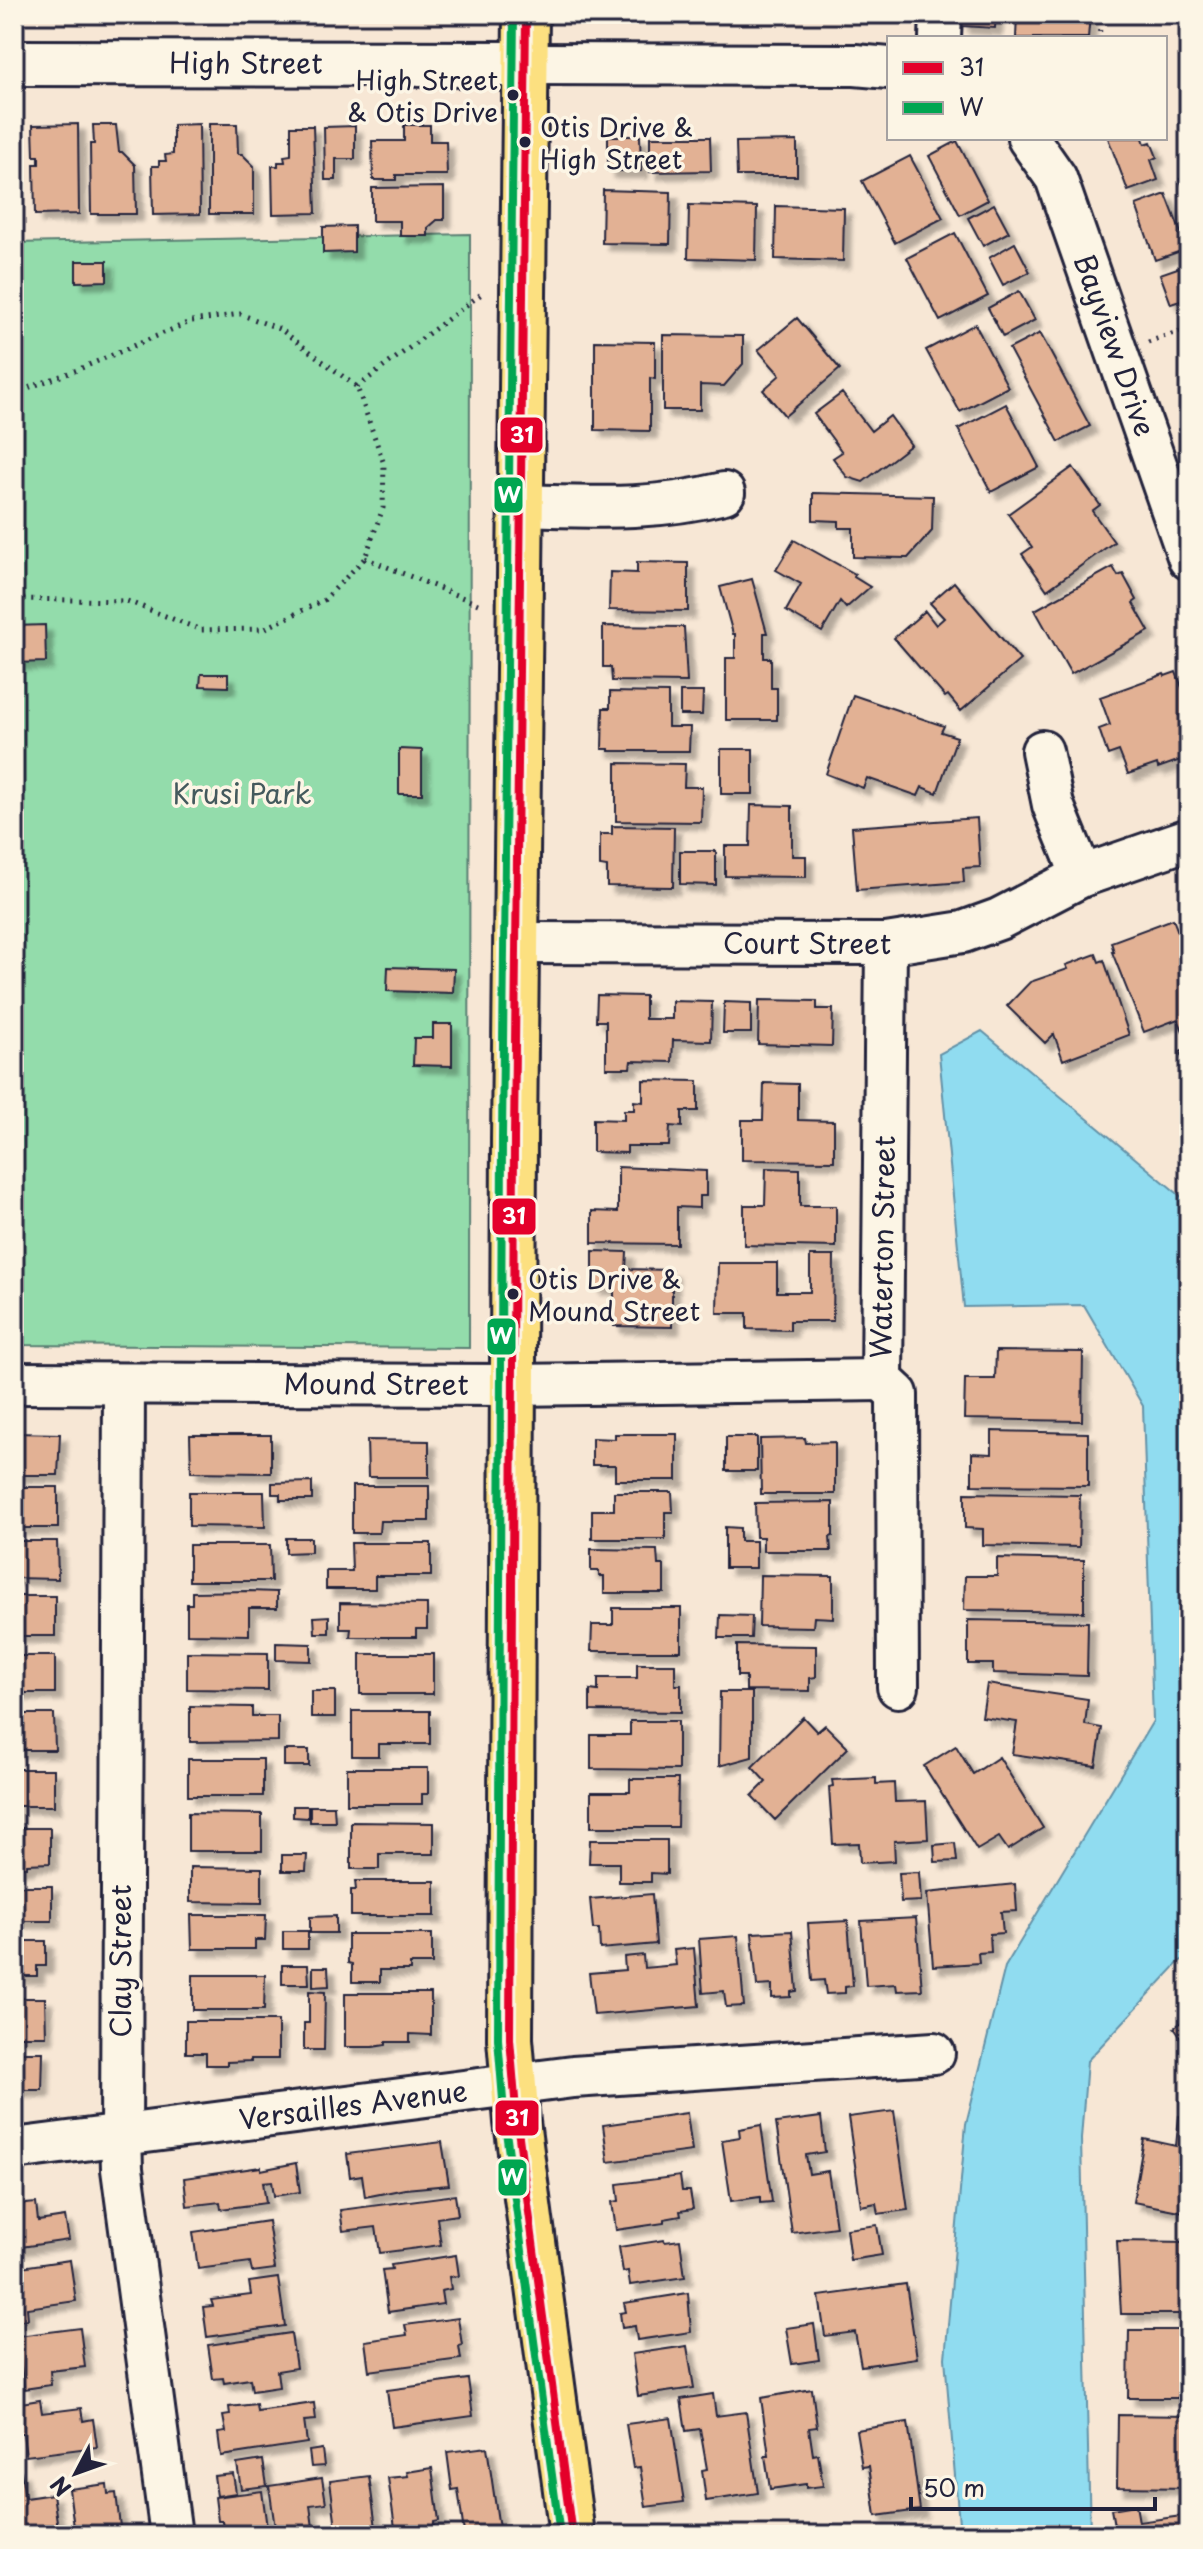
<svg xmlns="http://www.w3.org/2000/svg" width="1203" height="2549" font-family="'Playpen Sans',sans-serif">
	<defs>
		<filter id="shadow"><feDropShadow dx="7" dy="7" stdDeviation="2" flood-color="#0004"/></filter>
	</defs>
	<rect width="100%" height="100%" fill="#f7e7d5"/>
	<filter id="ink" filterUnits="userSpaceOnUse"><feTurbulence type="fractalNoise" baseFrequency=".0125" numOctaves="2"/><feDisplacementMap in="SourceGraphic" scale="16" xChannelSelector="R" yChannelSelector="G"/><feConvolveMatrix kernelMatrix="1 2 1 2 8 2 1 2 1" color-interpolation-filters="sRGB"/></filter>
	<g filter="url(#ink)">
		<!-- green -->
		<path fill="#93dcab" stroke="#5a7f73" stroke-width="2" d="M470 234 469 1348 14 1345V243Z"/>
		<!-- water -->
		<path fill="#90dcf0" stroke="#6492a8" stroke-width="2" d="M982 1031 1189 1203V1957L1180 1961 1087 2061 1081 2139 1090 2535H960L945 2358 966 2124 1005 1967 1153 1721 1143 1406 1084 1305 964 1307 939 1054Z"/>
		<!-- building -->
		<path fill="#e2b194" stroke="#22223b" stroke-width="2" filter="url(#shadow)" d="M962 14H996L995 28 962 26Z
			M1017 14H1090L1088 38H1016Z
			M78 124 79 214 35 215 34 164H39V156H34L33 125Z
			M199 124 200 214 153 215 152 166H159V161H166L165 155 173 154V125Z
			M209 124H237L238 154H242L254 166V214H209Z
			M93 125H116L119 152H122L135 165 136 214H91L90 144H94Z
			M404 125H430V141H446L447 175H396V180H373L372 141H404Z
			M291 126H313L316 213 273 214 272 166H278V162H285L284 156 291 155Z
			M355 126V159H336V180H325L324 127Z
			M608 136H640L641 171H608Z
			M650 137H710L711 171 650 172Z
			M1108 138H1143L1145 144 1151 142 1157 157 1151 160 1158 180 1128 191Z
			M797 141V176H737L736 142Z
			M957 141 988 200 960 215 929 156Z
			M910 156 943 218 895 243 862 181Z
			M1189 176V203L1180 179Z
			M444 187V220H437L428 228V236H400V221H372V188Z
			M603 190 671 192 670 244 602 243Z
			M1166 194 1187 249 1155 260 1136 205Z
			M994 204 1009 232 983 246 968 218Z
			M689 205 757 207 756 260 688 258Z
			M776 206 844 208 843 261 775 259Z
			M354 226V252L323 253V227Z
			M955 233 988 296 940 321 907 258Z
			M1015 243 1030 272 1003 285 989 258Z
			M76 261H107V281L76 282Z
			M1189 264V298L1171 304 1160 274Z
			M1019 291 1035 320 1003 337 988 308Z
			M797 318 840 369 785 416 763 390 780 375 758 350Z
			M975 324 1008 387 960 412 926 350Z
			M1040 333 1090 426 1059 442 1009 349Z
			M663 335 743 336V364L724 386 700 385V410H663Z
			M595 341 655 342V379L650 378V431L595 430Z
			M842 393 871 431 890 416 911 445 863 482 847 477 833 458 842 452 814 414Z
			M1006 404 1039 467 991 492 958 429Z
			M1073 467 1100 505 1092 511 1114 542 1047 590 1022 554 1032 547 1008 514Z
			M813 493 933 496 932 531 908 558 853 557V528H839V521L813 520Z
			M794 540 855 574 854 577 870 587 846 608 840 601 822 632 786 611 801 584 776 570Z
			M637 562 688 563V611L609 610 610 572 637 573Z
			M1113 567 1118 576 1123 574 1137 600 1133 603 1149 631 1071 674 1035 610Z
			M752 579 767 633H764V658H771V688H777V720H726V658H735V634H733L720 587Z
			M954 582 1020 660 961 711 948 695 945 697 894 638 925 611 936 625 944 618 930 603Z
			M45 625 46 662 14 663V626Z
			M603 626 684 627 687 682 612 681 611 667H603Z
			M1176 672 1189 706V726L1184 728 1189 742V757L1158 768 1157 764 1128 774 1119 751 1108 755 1099 729 1110 725 1100 697 1164 674 1165 676Z
			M201 674H228V687L200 686Z
			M610 692 668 693V727H690L689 751H609V749H602L603 708H610Z
			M680 692H703L702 715H680Z
			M853 695 944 726 941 732 957 737 937 793 922 787 918 796 867 778 863 788 826 774Z
			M399 749 422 750V794H399Z
			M721 749H753V794H721Z
			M616 763 685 764 684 787H702L701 822 616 821Z
			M751 805 792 806V856H806V877L725 876V846H750Z
			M977 818 980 867 963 868 964 882 857 890 852 827Z
			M612 826 674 827 673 887 607 886V867L600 866V834H612Z
			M680 851H716V885L680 884Z
			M1173 919 1189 961V1029L1183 1031 1178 1019 1144 1032 1112 952H1114L1111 942Z
			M1096 954 1099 962 1104 960 1129 1035 1063 1060 1054 1034 1045 1043 1007 1006 1030 982 1068 969 1066 965Z
			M388 967 454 969 453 993 387 991Z
			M597 995 645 996V1019H672V1001L712 1002 711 1041 673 1040 672 1062 631 1061 630 1068H606V1021H596Z
			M759 1000 817 1001V1009H833L832 1046 758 1044Z
			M724 1002 751 1003V1033H723Z
			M433 1024H452V1066L413 1065 414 1038H433Z
			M1189 1049V1078L1180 1052Z
			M643 1080 698 1081V1111H682V1127L670 1126 669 1146H627V1153L593 1152V1119L624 1120V1110H634V1101L643 1102Z
			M764 1083 798 1084V1120L834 1121V1161L742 1160V1120H763Z
			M618 1167 706 1171V1196H699V1208L677 1207V1244L592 1243V1211L618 1212Z
			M766 1168 800 1169V1206H836V1247L744 1245V1205H765Z
			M593 1251 627 1252 626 1269 672 1270V1327L614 1326V1288L593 1287Z
			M810 1256H834L833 1321H790V1330L747 1329V1313H717L718 1263H777V1292H810Z
			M996 1351 1083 1352 1082 1421 964 1419 965 1379H995Z
			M992 1431 1088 1433V1486L972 1485V1453L992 1454Z
			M14 1433 60 1434 58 1475H14Z
			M615 1434H677V1480H615V1465H592V1438L615 1439Z
			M190 1435H271V1473L191 1472Z
			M726 1437H757V1471H726Z
			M805 1438 806 1443 835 1442V1494H761L760 1439Z
			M367 1440 429 1441V1477H368Z
			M312 1482V1500H280V1494H272V1483Z
			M352 1486H429V1521H380L379 1533H352Z
			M14 1487H58V1528H14Z
			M189 1492H264L265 1527 189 1526Z
			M614 1492H672L673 1512H665V1539H592V1510H614Z
			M965 1493 1080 1495 1079 1547 983 1545V1529L965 1528Z
			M833 1502V1536L830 1537 831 1551H763V1537H756L755 1503Z
			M725 1527 740 1528V1541H756V1568H725Z
			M286 1538H311V1552L286 1553Z
			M14 1541H57L58 1579 14 1578Z
			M351 1543H431V1576H375V1589H326V1571H352Z
			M189 1545H270L271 1581H189Z
			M591 1549 657 1550 658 1565H664V1593H604V1576H599V1571H591Z
			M997 1558 1084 1560V1612L964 1610 965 1576H997Z
			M760 1575 833 1576V1618L814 1617 813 1627 759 1626Z
			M249 1591 277 1592V1608H249V1635L187 1634V1604H192V1592Z
			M14 1596H55V1636H14Z
			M340 1603 427 1604V1629H416V1637H350L351 1629H340Z
			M613 1608H681V1651H591L592 1625H613Z
			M720 1615 752 1616 751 1638H719Z
			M329 1616V1633H315L314 1617Z
			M968 1620 1088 1622 1087 1676 993 1673V1664H968Z
			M276 1643 311 1644V1661L276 1660Z
			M737 1645 816 1646V1677L810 1678V1691L746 1690V1676H737Z
			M187 1652 268 1653V1690L187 1689Z
			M360 1654H433V1694H360Z
			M14 1656H55V1693H14Z
			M637 1664H675V1685H681V1712L590 1711V1690L598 1691V1678H637Z
			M987 1684 1088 1699 1085 1725 1102 1728 1096 1766 1012 1754 1017 1722 982 1717Z
			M311 1691H335V1717H311Z
			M720 1692H752V1757L719 1766Z
			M190 1706 252 1707V1716H278V1741L190 1742Z
			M352 1711H430V1744H379V1756H352Z
			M14 1714H54L55 1750H14Z
			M803 1717 817 1732 825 1725 848 1748 775 1820 752 1796 766 1782 752 1767Z
			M630 1721H678V1770L591 1769V1735H630Z
			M956 1746 973 1774 999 1757 1043 1828 1008 1850 999 1837 977 1850 924 1766Z
			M284 1750H309V1766H284Z
			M188 1759H263V1796H188Z
			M347 1768H428V1794H422V1804H347Z
			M14 1769H54V1806H17V1818H14Z
			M876 1778V1784L894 1783 895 1802 926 1801 928 1839 894 1841 895 1861 860 1863 859 1843 833 1844 829 1787 833 1786 832 1780Z
			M630 1779H678L677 1827H591V1792H630Z
			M293 1806H308V1818L293 1817Z
			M310 1806H334L335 1822H310Z
			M188 1813 262 1814V1851H188Z
			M351 1822 434 1823V1854H379V1869H351Z
			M14 1828H50V1863L27 1864V1867H14Z
			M590 1840H667V1874L651 1873V1882H619V1863H589Z
			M955 1843 957 1861 935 1862 934 1845Z
			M282 1855H307L306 1871H282Z
			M190 1867 262 1868V1903L190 1902Z
			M919 1872 921 1901 901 1902 899 1873Z
			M355 1881H435V1916H351V1890H356Z
			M1015 1884 1017 1911 1001 1912 1003 1933 990 1934 991 1952 978 1953 979 1963 933 1966 927 1893Z
			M14 1886H52V1921H14Z
			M652 1894 656 1944 600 1949 599 1929H593L590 1899Z
			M191 1915H266L265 1940H255V1949H192Z
			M336 1916V1933H310V1917Z
			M916 1918 922 1990 897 1991 896 1984 866 1986 861 1921Z
			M848 1921 853 1986 845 1987V1993L826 1994 824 1980 812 1981 808 1923Z
			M283 1931H308V1949H283Z
			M792 1931 797 1991 791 1992V1997L772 1998V1985L757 1986 752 1933Z
			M348 1934H432V1964H410V1970H380V1982H352V1964L348 1963Z
			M738 1936 744 2006 726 2007 724 1991 703 1993 699 1939Z
			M14 1941H46V1966H37V1976H14Z
			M694 1948 699 2006 594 2015 589 1973 625 1970 624 1957 643 1955 644 1968 676 1965 674 1950Z
			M282 1965H308L309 1984H282Z
			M313 1967H328L329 1986 313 1987Z
			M193 1975H265L264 2010H193Z
			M309 1991 325 1992 324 2050H304V2023H309Z
			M345 1993H431V2035L410 2034V2042H386V2045L373 2047H345Z
			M14 1998H45L46 2036H14Z
			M1189 2016V2049L1174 2028Z
			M186 2021H278V2059H251V2061L227 2062V2065H206V2053H186Z
			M14 2052H43L42 2090H14Z
			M894 2111 908 2210 878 2214 876 2203 861 2206 848 2117Z
			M687 2113 692 2151 608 2162 603 2125Z
			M1179 2116 1189 2117V2213L1133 2202 1144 2139 1176 2146Z
			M821 2117 825 2152 806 2155 809 2174 828 2171 836 2227 792 2233 776 2123Z
			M761 2125 772 2202 760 2203V2197L731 2201 722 2140 740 2137 739 2129Z
			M442 2142 449 2185 405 2189 365 2197 362 2175 350 2177 347 2154Z
			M296 2163 300 2192 274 2196 272 2181 263 2182 266 2203 221 2209 220 2202 187 2206 184 2178 261 2167V2170Z
			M680 2176 682 2191H690L693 2209 680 2211 681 2216 664 2219V2223L616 2230 612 2202 619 2201 617 2184Z
			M455 2195 458 2215 437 2218 441 2245 380 2253 376 2227 343 2231 340 2210Z
			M36 2203 38 2221 65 2217 69 2240 14 2248V2205Z
			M268 2221 275 2269 252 2272 250 2262 198 2269 193 2232Z
			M877 2225 882 2255 850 2260 846 2229Z
			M664 2240 665 2242 680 2240 685 2277 630 2285 628 2271 623 2272 619 2247Z
			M1117 2241 1189 2242V2314H1121Z
			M456 2255 459 2276 449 2277 451 2289 441 2291 443 2304 388 2312 382 2270 392 2269 391 2265Z
			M70 2260 76 2301 27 2308 28 2319 14 2322V2268Z
			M278 2278 285 2326 207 2337 203 2307 213 2306 211 2300 251 2295 249 2282Z
			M906 2284 917 2358 861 2366 855 2332 825 2336 819 2296Z
			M688 2293 691 2332 637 2340 635 2326 622 2328 620 2313 626 2312 624 2303Z
			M458 2318 462 2345 459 2346 461 2359 369 2371 365 2341 407 2335 405 2325Z
			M814 2324 819 2360 792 2364 786 2328Z
			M80 2328 85 2367 50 2371 51 2385 24 2389 17 2336Z
			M1129 2330H1189V2398H1128Z
			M291 2333 296 2368 277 2371 279 2387 252 2391 250 2379 224 2383 223 2378 213 2379 208 2345Z
			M687 2346 694 2388 638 2396 632 2354Z
			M468 2379 473 2416 392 2427 387 2390Z
			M812 2389 817 2427 809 2428 813 2455 818 2454 823 2486 806 2488V2484L770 2489 765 2456H769L761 2398Z
			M713 2394 716 2416 746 2412 758 2493 706 2501 702 2470 707 2469 700 2429 686 2431 681 2399Z
			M40 2400 42 2413 81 2408 83 2421 93 2419 97 2447 26 2456 23 2433H18L14 2404Z
			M314 2403 316 2420 304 2421 307 2443 221 2456 218 2433 226 2432 223 2416 230 2415 229 2407 256 2404 257 2411Z
			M1118 2415 1189 2416V2488L1117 2487Z
			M671 2418 684 2502 646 2507 640 2467 633 2468 626 2424Z
			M908 2422 920 2510 876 2516 869 2466 862 2467 856 2430Z
			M487 2447 499 2528 464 2533 458 2489 452 2490 447 2452Z
			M322 2449 324 2466 311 2467 309 2451Z
			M263 2460 267 2486 241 2489 237 2464Z
			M432 2468 439 2521 434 2522 435 2535H396L388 2478 408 2476 407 2472Z
			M21 2471 25 2498 53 2494 59 2535H14V2472Z
			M233 2474 236 2493 217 2496 214 2476Z
			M369 2476 377 2535H337L330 2481Z
			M322 2478 326 2503 310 2505 314 2535H276L269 2486Z
			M107 2484 108 2494 116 2493 121 2535H75L69 2489Z
			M262 2491 268 2535H224L222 2521H218L215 2497Z
			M1136 2505 1139 2522 1189 2515V2535H1118L1117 2531H1115L1111 2509Z"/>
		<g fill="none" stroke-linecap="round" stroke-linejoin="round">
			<!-- minor casing -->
			<g stroke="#22223b" stroke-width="46">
				<g id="minor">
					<path d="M940 38 941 14"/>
					<path d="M526 64 855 65 889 68"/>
					<path id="s1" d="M1028 138 1056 178 1189 559"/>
					<path d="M523 505C596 507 652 511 724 493"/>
					<path d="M1042 751 1053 805 1082 876"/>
					<path id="s2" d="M517 943 886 944 963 932 999 919 1082 876 1189 839"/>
					<path d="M886 944 882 1380 897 1394 898 1687"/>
					<path id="s3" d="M14 1383 513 1385 882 1380"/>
					<path d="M124 1384 121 2136 122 2169 171 2535"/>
					<path id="s4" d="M14 2149 573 2077 934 2053"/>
				</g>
			</g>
			<!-- secondary casing -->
			<g stroke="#22223b" stroke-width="50">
				<g id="secondary">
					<path id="s5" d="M14 63 526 64"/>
				</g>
			</g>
			<!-- primary casing -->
			<g stroke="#22223b" stroke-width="50">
				<path id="primary" d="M526 14 514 1139 510 2039 517 2122 572 2535"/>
			</g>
			<!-- path -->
			<path stroke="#22223b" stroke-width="5" stroke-dasharray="2 6" stroke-linecap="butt" d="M1099 14 1100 38
				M1148 342 1189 328
				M357 387 484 292
				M14 393 77 370 192 321 240 314 280 329 357 387 384 464 383 508 365 558 324 600 264 629 201 630 127 601 14 599
				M365 558 483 606"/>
			<!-- minor -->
			<use href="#minor" stroke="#fcf5e5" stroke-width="40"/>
			<!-- secondary -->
			<use href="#secondary" stroke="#fcf5e5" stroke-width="44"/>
			<!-- primary -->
			<use href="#primary" stroke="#fce080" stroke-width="44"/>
			<!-- bus-1 casing -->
			<g stroke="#fcf5e5" stroke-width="14">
				<path id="bus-1" d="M526 14 514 1139 510 2039 517 2122 572 2535"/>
			</g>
			<!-- bus-2 casing -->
			<g stroke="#fcf5e5" stroke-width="14">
				<path id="bus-2" d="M514 14 502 1139 498 2039 505 2124 560 2535"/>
			</g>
			<!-- bus-1 -->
			<use href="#bus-1" stroke="#e4002b" stroke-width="8"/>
			<!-- bus-2 -->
			<use href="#bus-2" stroke="#00a651" stroke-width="8"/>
		</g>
	</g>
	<!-- markers -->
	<g fill="#22223b" stroke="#fcf5e5" stroke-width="3">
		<circle cx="513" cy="95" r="7"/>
		<circle cx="525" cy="142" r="7"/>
		<circle cx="513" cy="1294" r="7"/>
	</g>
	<g text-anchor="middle" stroke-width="7" stroke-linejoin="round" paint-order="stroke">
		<!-- bus labels -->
		<g font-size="26" fill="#22223b" stroke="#fcf5e5" text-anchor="start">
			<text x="498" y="90" text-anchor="end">High Street<tspan x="498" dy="32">&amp; Otis Drive</tspan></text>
			<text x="540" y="137">Otis Drive &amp;<tspan x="540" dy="32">High Street</tspan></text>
			<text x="528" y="1289">Otis Drive &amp;<tspan x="528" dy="32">Mound Street</tspan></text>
		</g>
		<!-- street labels -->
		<g font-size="28" fill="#22223b" stroke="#fcf5e5">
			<text dy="10" stroke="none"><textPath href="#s5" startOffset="232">High Street</textPath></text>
			<text dy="10" stroke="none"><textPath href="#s1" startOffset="226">Bayview Drive</textPath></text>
			<text dy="10" stroke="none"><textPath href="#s2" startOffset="290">Court Street</textPath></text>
			<text transform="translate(883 1247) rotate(-89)" y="10">Waterton Street</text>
			<text dy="10" stroke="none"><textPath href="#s3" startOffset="362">Mound Street</textPath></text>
			<text transform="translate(121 1961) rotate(-90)" y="10">Clay Street</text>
			<text dy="10" stroke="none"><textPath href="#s4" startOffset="342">Versailles Avenue</textPath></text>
		</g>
		<!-- park labels -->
		<g font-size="28" fill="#445a5d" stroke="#fcf5e5">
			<text x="242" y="804">Krusi Park</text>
		</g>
	</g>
	<g stroke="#fcf5e5" stroke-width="3">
		<rect x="499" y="416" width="45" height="38" rx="8" fill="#e4002b"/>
		<rect x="493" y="476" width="31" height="38" rx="8" fill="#00a651"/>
		<rect x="491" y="1197" width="46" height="39" rx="8" fill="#e4002b"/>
		<rect x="486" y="1317" width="31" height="39" rx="8" fill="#00a651"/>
		<rect x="494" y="2099" width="46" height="38" rx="8" fill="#e4002b"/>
		<rect x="497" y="2158" width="31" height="39" rx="8" fill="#00a651"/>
	</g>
	<g font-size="22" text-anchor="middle" font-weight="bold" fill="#fff">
		<text x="522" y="443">31</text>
		<text x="509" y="503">W</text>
		<text x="514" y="1224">31</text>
		<text x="501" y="1344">W</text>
		<text x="517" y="2126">31</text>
		<text x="512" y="2185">W</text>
	</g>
	<!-- margin -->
	<rect width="1203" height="2549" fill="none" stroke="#fcf5e5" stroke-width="48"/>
	<rect x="24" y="24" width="1155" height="2501" fill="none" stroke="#22223b" stroke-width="3" filter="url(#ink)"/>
	<!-- legend -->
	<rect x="887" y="36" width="280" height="104" fill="#fcf5e5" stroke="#a5a1a1" stroke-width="2"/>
	<rect x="903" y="62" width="40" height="12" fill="#e4002b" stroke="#a5a1a1" stroke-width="2"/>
	<text x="959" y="76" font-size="24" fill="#22223b">31</text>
	<rect x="903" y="102" width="40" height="12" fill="#00a651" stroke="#a5a1a1" stroke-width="2"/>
	<text x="959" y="116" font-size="24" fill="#22223b">W</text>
	<!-- north arrow -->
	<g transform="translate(76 2473) rotate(229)" stroke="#fcf5e5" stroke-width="6" paint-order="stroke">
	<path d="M0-6L14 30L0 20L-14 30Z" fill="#22223b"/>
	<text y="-12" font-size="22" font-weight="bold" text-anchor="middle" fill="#22223b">N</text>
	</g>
	<!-- scale -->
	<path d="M911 2497v12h244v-12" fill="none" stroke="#22223b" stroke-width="4"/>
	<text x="923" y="2497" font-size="24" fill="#22223b" stroke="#fcf5e5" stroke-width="6" paint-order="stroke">50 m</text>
</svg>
